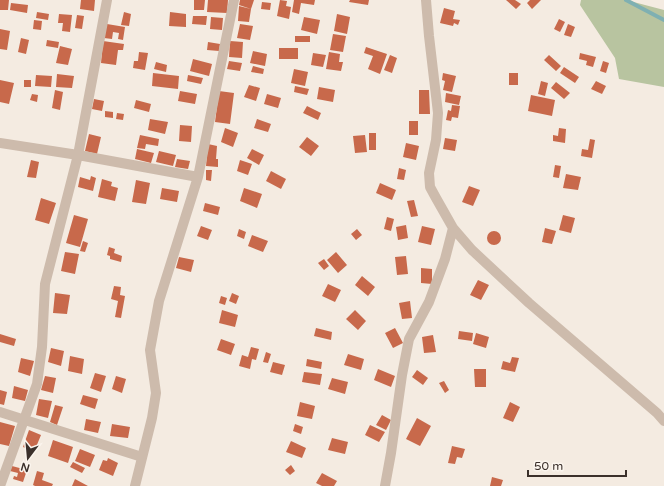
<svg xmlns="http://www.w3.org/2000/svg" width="664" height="486" font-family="'Varela Round',sans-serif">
	<rect width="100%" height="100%" fill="#f4ebe1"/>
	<!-- green -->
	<path fill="#b8c4a0" d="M581 0H626L664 10V87L619 79 615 58 580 5Z"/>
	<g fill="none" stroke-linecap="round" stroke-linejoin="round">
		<!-- stream -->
		<path stroke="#7fb0b2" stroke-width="4" d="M626 0 664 20"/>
	</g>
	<!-- building -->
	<path fill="#c8694b" d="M0 0H9L8 10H0Z
		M81 0H95L94 11 80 9Z
		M194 0H205L204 10H194Z
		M208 0H228L227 13 207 12Z
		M240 0H254L251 9 239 5Z
		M280 0 287 1 286 6 291 7 289 19 277 16Z
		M294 0H315L314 5 301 3 299 14 292 12Z
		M350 0H369L368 5 349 2Z
		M506 0H515L521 4 516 9Z
		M530 0H541L532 9 527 3Z
		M262 2 271 3 270 10 261 9Z
		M11 3 28 5 27 13 10 10Z
		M239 6 251 9 249 22 238 21Z
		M444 8 455 11 453 19 460 20 458 25 454 23 453 26 440 23Z
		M37 12 49 14 48 20 36 18Z
		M124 12 131 14 129 26 121 25Z
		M170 12 186 14V27L169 26Z
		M59 14 72 15 70 32 62 31 63 23H58Z
		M337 14 350 17 347 34 334 31Z
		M77 15 84 16 82 29 75 28Z
		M193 16H207L206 25 192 24Z
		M211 17 223 18 222 30 210 29Z
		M304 17 320 20 317 34 301 30Z
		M559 19 565 22 560 32 554 29Z
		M34 20 42 21 41 30 33 29Z
		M107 24 125 27 123 40 118 39 119 33 113 32 112 39 104 38Z
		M240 24 253 26 250 40 237 38Z
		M568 24 575 27 571 37 564 35Z
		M0 29 10 31 7 50 0 49Z
		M333 34 346 36 343 52 330 50Z
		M295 36H310V42H295Z
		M21 38 29 40 26 54 18 52Z
		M47 40 59 42 58 48 46 46Z
		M103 41 124 44 123 50H118L116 65 101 63Z
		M230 41 243 42 242 58 229 57Z
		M208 42 220 44 219 51 207 50Z
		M60 46 72 49 68 65 56 63Z
		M366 47 387 54 380 74 368 69 373 56 364 53Z
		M279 48H298V59H279Z
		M253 51 267 54 265 66 250 63Z
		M139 52 148 53 145 70 133 68 134 61H138Z
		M329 52 340 54 339 62H343L341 71 326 69Z
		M313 53 326 55 323 67 311 65Z
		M580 53 596 57 593 67 586 65 587 61 579 59Z
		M390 55 397 58 392 73 384 70Z
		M549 55 561 66 556 71 544 60Z
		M193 59 212 64 209 76 190 71Z
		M229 61 242 63 240 71 227 69Z
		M603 61 609 63 606 73 600 71Z
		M156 62 167 65 166 72 154 69Z
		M253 66 264 69 263 74 251 72Z
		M564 67 579 77 575 83 560 73Z
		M294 69 308 72 305 86 291 83Z
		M153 73 179 76 178 89 152 86Z
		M443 73 456 76 452 92 443 90 445 81 442 80Z
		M509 73H518V85H509Z
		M57 74 74 76 72 88 56 87Z
		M36 75 52 76 51 87 35 86Z
		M188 75 203 78 201 84 187 81Z
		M0 80 14 83 9 104 0 102Z
		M24 80H31V87H24Z
		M541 81 548 83 545 96 538 94Z
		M596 81 606 86 602 94 591 89Z
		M556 82 570 93 564 99 551 88Z
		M249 85 260 88 256 101 244 97Z
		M295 86 309 89 307 95 294 92Z
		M319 87 335 90 333 102 317 99Z
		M55 90 63 92 60 110 52 108Z
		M419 90H429L430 114H419Z
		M180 91 197 94 195 104 178 101Z
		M219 91 234 93 230 124 215 122Z
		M446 93 461 96 459 105 445 102Z
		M32 94 38 95 37 102 30 100Z
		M267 94 281 98 278 108 264 104Z
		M531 95 555 100 552 116 528 111Z
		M94 99 104 101 102 111 92 109Z
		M136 100 151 104 149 112 134 108Z
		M452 105 460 106 458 118 452 117 451 121 446 120 448 110 451 111Z
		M307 106 321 113 318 120 303 113Z
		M105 111 113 112V118L105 117Z
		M117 113 124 114 123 120 116 119Z
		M150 119 168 122 165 134 148 130Z
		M257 119 271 124 268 132 254 128Z
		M409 121H418V135H409Z
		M180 125 192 126 191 142 179 141Z
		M225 128 238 133 233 147 221 142Z
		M559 128 566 129 565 143 553 141V135L558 136Z
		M369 133H376V150H369Z
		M89 134 101 137 97 154 85 151Z
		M140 135 159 139 158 146 146 144 145 149 137 148Z
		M365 135 367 152 355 153 353 136Z
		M307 137 319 146 311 156 299 147Z
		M445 138 457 140 455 151 443 149Z
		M590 139 595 140 592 158 581 156 582 149 588 150Z
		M406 143 419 146 416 160 403 157Z
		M208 144 217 146 216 159H218V167L206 166Z
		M137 149 154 153 151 163 135 159Z
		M252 149 264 155 259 165 247 158Z
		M159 151 176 155 173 166 156 162Z
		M177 159 190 161 188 169 175 167Z
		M31 160 39 162 36 178 27 177Z
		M240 160 252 164 248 175 237 171Z
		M555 165 561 166 559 178 553 177Z
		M399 168 406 170 404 180 397 179Z
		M206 170H212L211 181 206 180Z
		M271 171 286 179 281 189 266 181Z
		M566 174 581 177 578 190 563 188Z
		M91 176 96 178 93 191 78 187 80 177 90 180Z
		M102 179 112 182 111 186 118 188 115 201 98 197Z
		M136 180 150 183 146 204 132 202Z
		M380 183 396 190 392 200 376 193Z
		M469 186 480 190 473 206 462 202Z
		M162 188 179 191 177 202 160 199Z
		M244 188 262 194 257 208 240 201Z
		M41 198 56 203 49 224 35 220Z
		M414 200 418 216 411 217 407 201Z
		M205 203 220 207 218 215 203 211Z
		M74 215 88 219 80 247 66 243Z
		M563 215 575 218 571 233 559 230Z
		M387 217 394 219 391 231 384 229Z
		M406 225 408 238 398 240 396 227Z
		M201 226 212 230 208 240 197 236Z
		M422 226 435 229 431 245 418 242Z
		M545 228 556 231 552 244 542 242Z
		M239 229 246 232 244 239 237 236Z
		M357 229 362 235 356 240 351 234Z
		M487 238a7 7 0 1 1 14 0a7 7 0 1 1-14 0Z
		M252 235 268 241 263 252 248 246Z
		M83 241 88 243 85 252 80 251Z
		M109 247 115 249 114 253 122 256 121 262 110 259V256L107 255Z
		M65 252 79 254 75 274 61 271Z
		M336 252 347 265 338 273 327 260Z
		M406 256 408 274 397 275 395 257Z
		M179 257 194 260 191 272 176 268Z
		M324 259 329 266 324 270 318 263Z
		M421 268 432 269V284L421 283Z
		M362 276 375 287 368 296 355 285Z
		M478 280 489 285 481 300 470 295Z
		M328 284 341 290 335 302 322 296Z
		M114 286 121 287 120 295 125 296 121 318 115 317 118 301 111 299Z
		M55 293 70 295 67 314 53 313Z
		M232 293 239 296 236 304 229 301Z
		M221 296 227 298 225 305 219 303Z
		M410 301 412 318 402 319 399 303Z
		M222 310 238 315 235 327 219 323Z
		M355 310 366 321 358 330 346 319Z
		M316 328 332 332 331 340 314 336Z
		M395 328 403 343 393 348 385 333Z
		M459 331 473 333 472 341 458 339Z
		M476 333 489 337 486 348 473 344Z
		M0 334 16 339 14 346 0 342Z
		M433 335 436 352 424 353 422 337Z
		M221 339 235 344 231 355 217 350Z
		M251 347 259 349 256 360 252 359 250 369 239 366 242 355 248 357Z
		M51 348 64 351 61 366 48 362Z
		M266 352 271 354 268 363 263 362Z
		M348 354 364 359 361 370 344 365Z
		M70 356 84 359 82 374 68 371Z
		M512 357 519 358 515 372 501 369 503 361 510 363Z
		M21 358 34 361 30 376 18 372Z
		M307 359 322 362 321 369 306 366Z
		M273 362 285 365 282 375 270 372Z
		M378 369 395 376 391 387 374 380Z
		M474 369H486V387H475Z
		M417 370 428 378 423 385 412 377Z
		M304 372 322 374 320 385 302 382Z
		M95 373 106 376 101 392 90 388Z
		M45 376 56 378 53 393 41 390Z
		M116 376 126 379 122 393 112 389Z
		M332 378 348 382 345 394 328 389Z
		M444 381 449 390 445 393 439 383Z
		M14 386 28 390 25 401 12 398Z
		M0 390 7 392 4 405 0 404Z
		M83 395 98 399 95 409 80 404Z
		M39 399 52 401 48 418 36 415Z
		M300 402 315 406 312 419 297 416Z
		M510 402 520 407 513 422 503 418Z
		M55 405 63 407 57 425 50 422Z
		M382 415 391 420 386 430 376 425Z
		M417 418 431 426 420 446 406 439Z
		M86 419 101 422 98 433 84 430Z
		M0 422 15 426 9 446 0 444Z
		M112 424 130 427 128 438 110 436Z
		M295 424 303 427 301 434 293 431Z
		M370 425 385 432 379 442 365 435Z
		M29 430 41 435 34 452 23 447Z
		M332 438 348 442 345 454 328 450Z
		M53 440 73 447 68 463 48 456Z
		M291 441 306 448 302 458 286 452Z
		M452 446 465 449 462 458 457 457 455 464 448 463Z
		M80 449 95 455 90 467 75 461Z
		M108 458 118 463 113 476 99 470 103 460 107 461Z
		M73 462 85 468 82 473 70 467Z
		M291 465 295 471 290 475 285 470Z
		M12 466 27 470 23 482 13 479 14 476 17 477 18 473 10 471Z
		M37 471 44 473 42 480 53 484 52 486H35L33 485Z
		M322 473 337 481 334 486H322L316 483Z
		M492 477 503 480 501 486H490Z
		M75 479 88 486H72Z"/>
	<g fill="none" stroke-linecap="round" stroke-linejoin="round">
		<!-- minor -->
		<path stroke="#cdbbac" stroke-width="10" d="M426 0 429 36 438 113 436 140 429 173 430 187 436 198 453 228 472 250 529 303 657 413 664 421
			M0 143 78 155 198 177
			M0 412 25 420 142 457
			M0 486 37 384 42 347 45 284 78 155 107 0
			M135 486 152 418 156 393 150 350 159 301 198 177 234 0
			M385 486 391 453 402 375 409 339 429 302 445 259 453 228"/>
	</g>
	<!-- north arrow -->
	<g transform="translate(28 458) rotate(196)" stroke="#fbf5ee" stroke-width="3" paint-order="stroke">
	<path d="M0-3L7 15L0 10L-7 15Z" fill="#3b302b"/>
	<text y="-6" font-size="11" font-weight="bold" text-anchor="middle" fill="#3b302b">N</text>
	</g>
	<!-- scale -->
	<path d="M528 470v6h98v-6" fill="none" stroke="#3b302b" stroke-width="2"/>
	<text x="534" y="470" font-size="12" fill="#3b302b" stroke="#fbf5ee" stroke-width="3" paint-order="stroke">50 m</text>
</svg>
